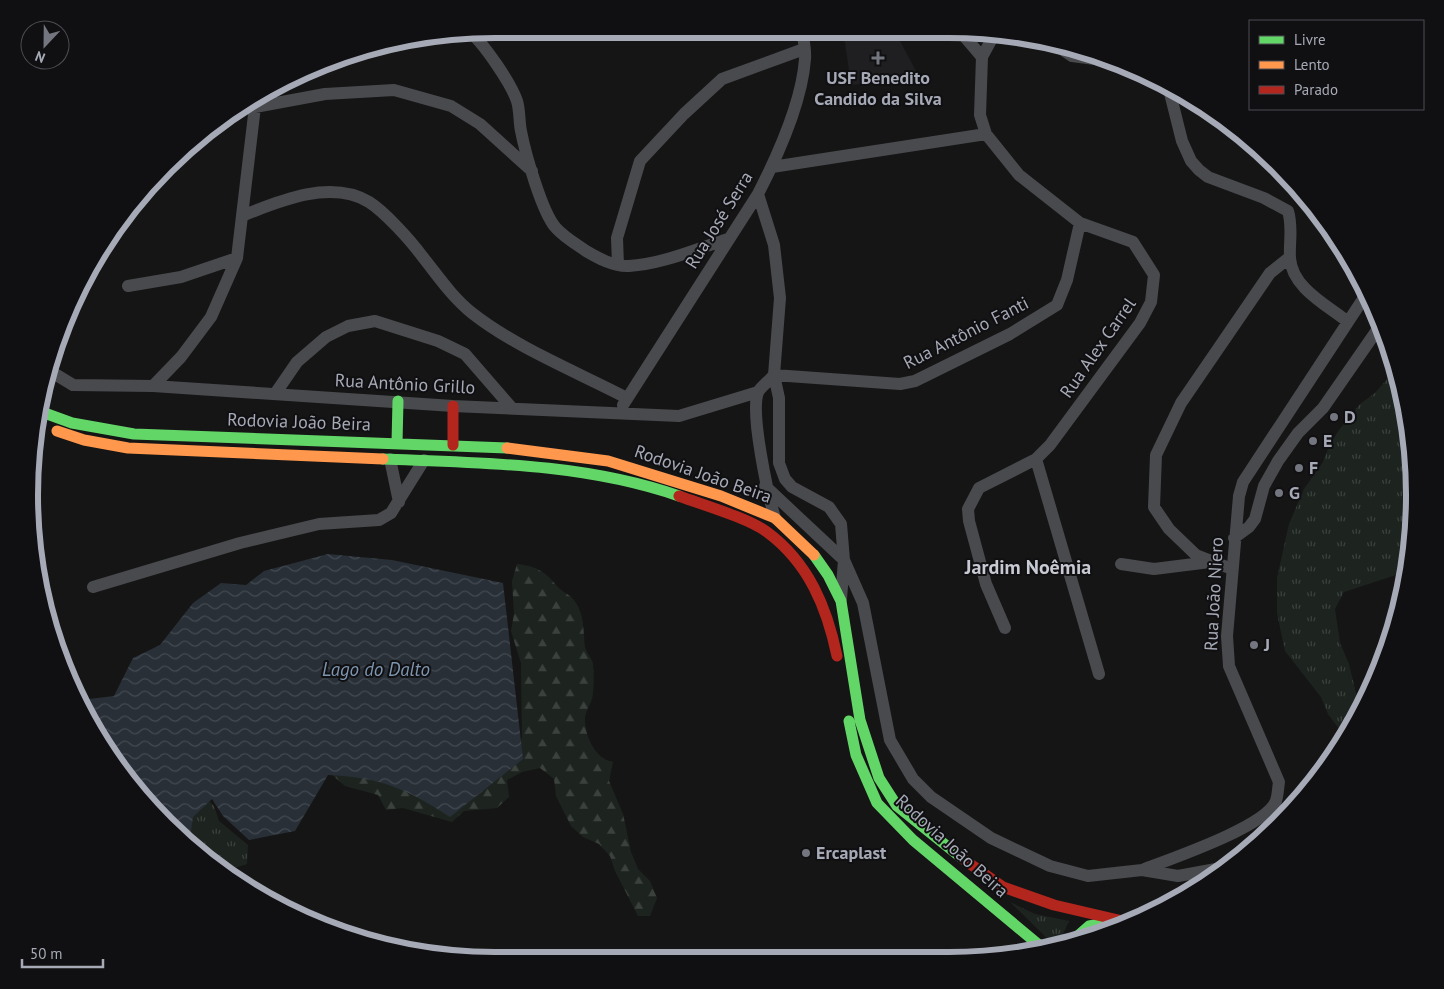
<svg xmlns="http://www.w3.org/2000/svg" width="1444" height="989" font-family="'PT Sans',sans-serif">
	<defs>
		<pattern id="grass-tufts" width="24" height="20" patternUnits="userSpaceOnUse" patternTransform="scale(1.25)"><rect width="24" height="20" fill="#1d241f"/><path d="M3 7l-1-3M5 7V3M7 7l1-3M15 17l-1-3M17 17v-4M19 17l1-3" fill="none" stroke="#3b413d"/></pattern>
		<pattern id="forest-firs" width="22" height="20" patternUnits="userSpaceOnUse" patternTransform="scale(1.25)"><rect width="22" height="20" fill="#1d241f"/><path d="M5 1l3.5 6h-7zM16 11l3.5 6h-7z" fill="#3b413d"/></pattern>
		<pattern id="water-waves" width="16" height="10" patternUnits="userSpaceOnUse" patternTransform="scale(1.25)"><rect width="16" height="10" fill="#282f37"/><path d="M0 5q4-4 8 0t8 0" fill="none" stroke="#444a52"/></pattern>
	</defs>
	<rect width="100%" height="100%" fill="#151515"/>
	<!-- built -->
	<path fill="#1f1f21" d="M843 29H902L898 37 920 79 851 85Z"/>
	<!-- grass -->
	<path fill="url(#grass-tufts)" d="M1396 369 1406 404 1415 495 1408 571 1344 592 1335 609 1340 643 1349 664 1360 710 1348 733 1339 729 1328 714 1321 697 1285 651 1277 613V578L1289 524 1304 489 1323 462 1330 444 1339 430 1360 404 1375 393Z
		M203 794 214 806 219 821 248 845 247 864 231 869H220L175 832 185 824Z
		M1010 902 1035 914 1069 921 1058 945 1055 946Z"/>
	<!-- forest -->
	<path fill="url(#forest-firs)" d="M517 564C539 567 544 571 558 587 562 592 569 594 573 599 585 613 583 631 585 647 586 653 592 658 593 664 594 674 594 690 592 699 590 705 586 711 585 717 584 734 594 759 613 762L609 781 623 814 631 852 638 869 650 881 657 898 650 916H638L615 871 610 856 599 844 583 837 571 826 556 796 554 779 540 768 522 772 507 780 509 797 497 808 464 811 452 822 403 808 386 810 378 795 345 786 331 774 514 753 522 738 521 663 511 631 514 614 512 581Z"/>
	<!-- water -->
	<path fill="url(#water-waves)" d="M328 554 392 560 503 583 523 759 450 817C408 789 379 777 328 775L295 831 249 840 223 816 212 799 193 817 191 831 184 839 165 824 82 708 89 699 114 696 133 658 160 645 193 603 221 583 246 585 264 571Z"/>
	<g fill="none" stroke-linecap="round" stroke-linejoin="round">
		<!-- street -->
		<path stroke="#494a4e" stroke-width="12" d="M959 30 982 57
			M470 32C484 44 511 83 517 101 520 111 519 122 521 131 525 152 542 213 556 228 564 237 576 244 586 251 598 258 614 267 629 266 663 264 696 249 728 239
			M995 33 982 57 980 115 986 134 1019 175 1080 223 1133 242 1154 275 1151 302 1140 323 1050 445 1036 459 979 488 968 509 969 521 986 584 1005 628
			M1050 41 1072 56 1110 61
			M1168 85 1182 141 1191 161 1199 170 1208 177 1264 198 1288 211C1293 227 1289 242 1290 258 1292 288 1327 305 1348 322
			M255 107 325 94 394 90 451 106 480 124 532 171
			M772 167 986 134
			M758 194 774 245 780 298 774 375 779 398V463L785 479 792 487 829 507 841 524 844 560 841 599
			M242 216C279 201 331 179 369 202 385 212 411 241 422 256 438 276 452 297 472 313 515 347 577 372 627 398
			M618 265 617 238 640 161 684 114 722 79 804 49
			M128 286 181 277 237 258
			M50 371 73 385 153 386 453 406 679 416 758 392
			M774 375 900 384 915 381 1010 334 1057 305 1067 280 1080 223
			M774 375C770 380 761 387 758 392 750 413 768 495 775 518
			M153 386 181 357 211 317 237 258 256 98
			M275 394 297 362 326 337 348 326 375 321 438 341 465 354 511 407
			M623 405 758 194C777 157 802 101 805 59 806 50 803 38 802 29
			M390 459 399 502
			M1036 459 1099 674
			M765 486 844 560 863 603 890 740 913 779 931 797 991 838 1050 866 1088 876 1142 870 1178 876 1216 869
			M1234 538 1249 527 1255 519 1264 486 1278 461 1298 433 1323 408 1382 323
			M1121 564 1154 569 1210 562
			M1232 569 1196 555 1169 529 1154 507 1156 455 1181 403 1270 273 1290 257
			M93 587 240 543 319 524 379 520 391 513 424 460
			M1142 870C1170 859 1266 827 1276 801 1278 795 1278 788 1279 782L1229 666 1227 636 1239 496 1243 482 1367 293"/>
		<!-- fast -->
		<path stroke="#63d668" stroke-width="11" d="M39 411 72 423 134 434 507 448
			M397 443 398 401
			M383 459C482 463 584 463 679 496
			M814 555 828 575 841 601 860 720 879 778 897 806 963 859
			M849 721 856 755 877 803 913 840 1045 950
			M1072 941 1089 926 1111 922"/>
		<!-- slow -->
		<path stroke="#ff974d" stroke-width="11" d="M57 431 84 440 128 448 383 459
			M507 448 608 461 721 496 775 518 814 555"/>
		<!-- jam -->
		<path stroke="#b3261e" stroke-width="11" d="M453 406V445
			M679 496C703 505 748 518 767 532 809 563 827 608 837 656
			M963 859 1003 887 1054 905 1127 922"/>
	</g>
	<!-- markers -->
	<g fill="#73767e" stroke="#100f11" stroke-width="2">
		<path d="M875.5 50.5h5v5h5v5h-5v5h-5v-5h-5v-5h5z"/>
		<circle cx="1334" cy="417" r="5"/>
		<circle cx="1313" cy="441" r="5"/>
		<circle cx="1299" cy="468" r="5"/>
		<circle cx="1279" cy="493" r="5"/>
		<circle cx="1254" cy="645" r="5"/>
		<circle cx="806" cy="853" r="5"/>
	</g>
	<g text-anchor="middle" stroke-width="4" stroke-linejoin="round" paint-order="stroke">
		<!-- poi labels -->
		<g font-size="18" font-weight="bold" fill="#a6aab7" stroke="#100f11" text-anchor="start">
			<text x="878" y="84" text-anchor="middle">USF Benedito<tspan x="878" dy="21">Candido da Silva</tspan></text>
			<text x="1344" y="423">D</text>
			<text x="1323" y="447">E</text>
			<text x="1309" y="474">F</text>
			<text x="1289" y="499">G</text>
			<text x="1264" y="651">J</text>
			<text x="816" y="859">Ercaplast</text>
		</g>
		<!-- street labels -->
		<g font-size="18" fill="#a6aab7" stroke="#100f11">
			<text transform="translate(719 220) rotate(-58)" y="6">Rua José Serra</text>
			<text transform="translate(966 333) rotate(-27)" y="6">Rua Antônio Fanti</text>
			<text transform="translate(1098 348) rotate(-55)" y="6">Rua Alex Carrel</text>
			<text transform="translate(405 384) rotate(3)" y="6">Rua Antônio Grillo</text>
			<text transform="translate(299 422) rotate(2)" y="6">Rodovia João Beira</text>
			<text transform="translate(703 474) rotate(19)" y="6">Rodovia João Beira</text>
			<text transform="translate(1214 594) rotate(-87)" y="6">Rua João Niero</text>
			<text transform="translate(952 846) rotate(42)" y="6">Rodovia João Beira</text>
		</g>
		<!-- water labels -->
		<g font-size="19" font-style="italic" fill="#7d96b2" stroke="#100f11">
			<text x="376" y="676">Lago do Dalto</text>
		</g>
		<!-- quarter labels -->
		<g font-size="20" font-weight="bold" fill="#c7c9d3" stroke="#100f11">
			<text x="1028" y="574">Jardim Noêmia</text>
		</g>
	</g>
	<!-- crop -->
	<path d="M0 0H1444V989H0ZM495 38H949A457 457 0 0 1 1406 495V495A457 457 0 0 1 949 952H495A457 457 0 0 1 38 495V495A457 457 0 0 1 495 38Z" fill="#100f11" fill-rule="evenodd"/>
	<path fill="none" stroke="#a6aab7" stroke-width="6" d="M495 38H949A457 457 0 0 1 1406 495V495A457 457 0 0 1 949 952H495A457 457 0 0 1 38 495V495A457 457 0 0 1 495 38Z"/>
	<!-- legend -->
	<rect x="1249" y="20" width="175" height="90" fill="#100f11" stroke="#4c4d53"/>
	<rect x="1259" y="36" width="25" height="8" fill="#63d668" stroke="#4c4d53"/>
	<text x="1294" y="45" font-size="15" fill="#a6aab7">Livre</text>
	<rect x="1259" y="61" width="25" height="8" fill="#ff974d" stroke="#4c4d53"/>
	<text x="1294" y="70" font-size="15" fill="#a6aab7">Lento</text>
	<rect x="1259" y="86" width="25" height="8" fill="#b3261e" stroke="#4c4d53"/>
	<text x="1294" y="95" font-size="15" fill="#a6aab7">Parado</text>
	<!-- north arrow -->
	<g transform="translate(45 45) rotate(202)"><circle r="24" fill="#100f11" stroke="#4c4d53"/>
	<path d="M0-4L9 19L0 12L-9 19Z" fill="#73767e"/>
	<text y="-8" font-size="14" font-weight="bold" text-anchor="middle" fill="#a6aab7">N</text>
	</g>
	<!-- scale -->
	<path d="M22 959v8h81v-8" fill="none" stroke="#a6aab7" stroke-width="2.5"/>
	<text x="30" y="959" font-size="15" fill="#a6aab7" stroke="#100f11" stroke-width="4" paint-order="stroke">50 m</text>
</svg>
